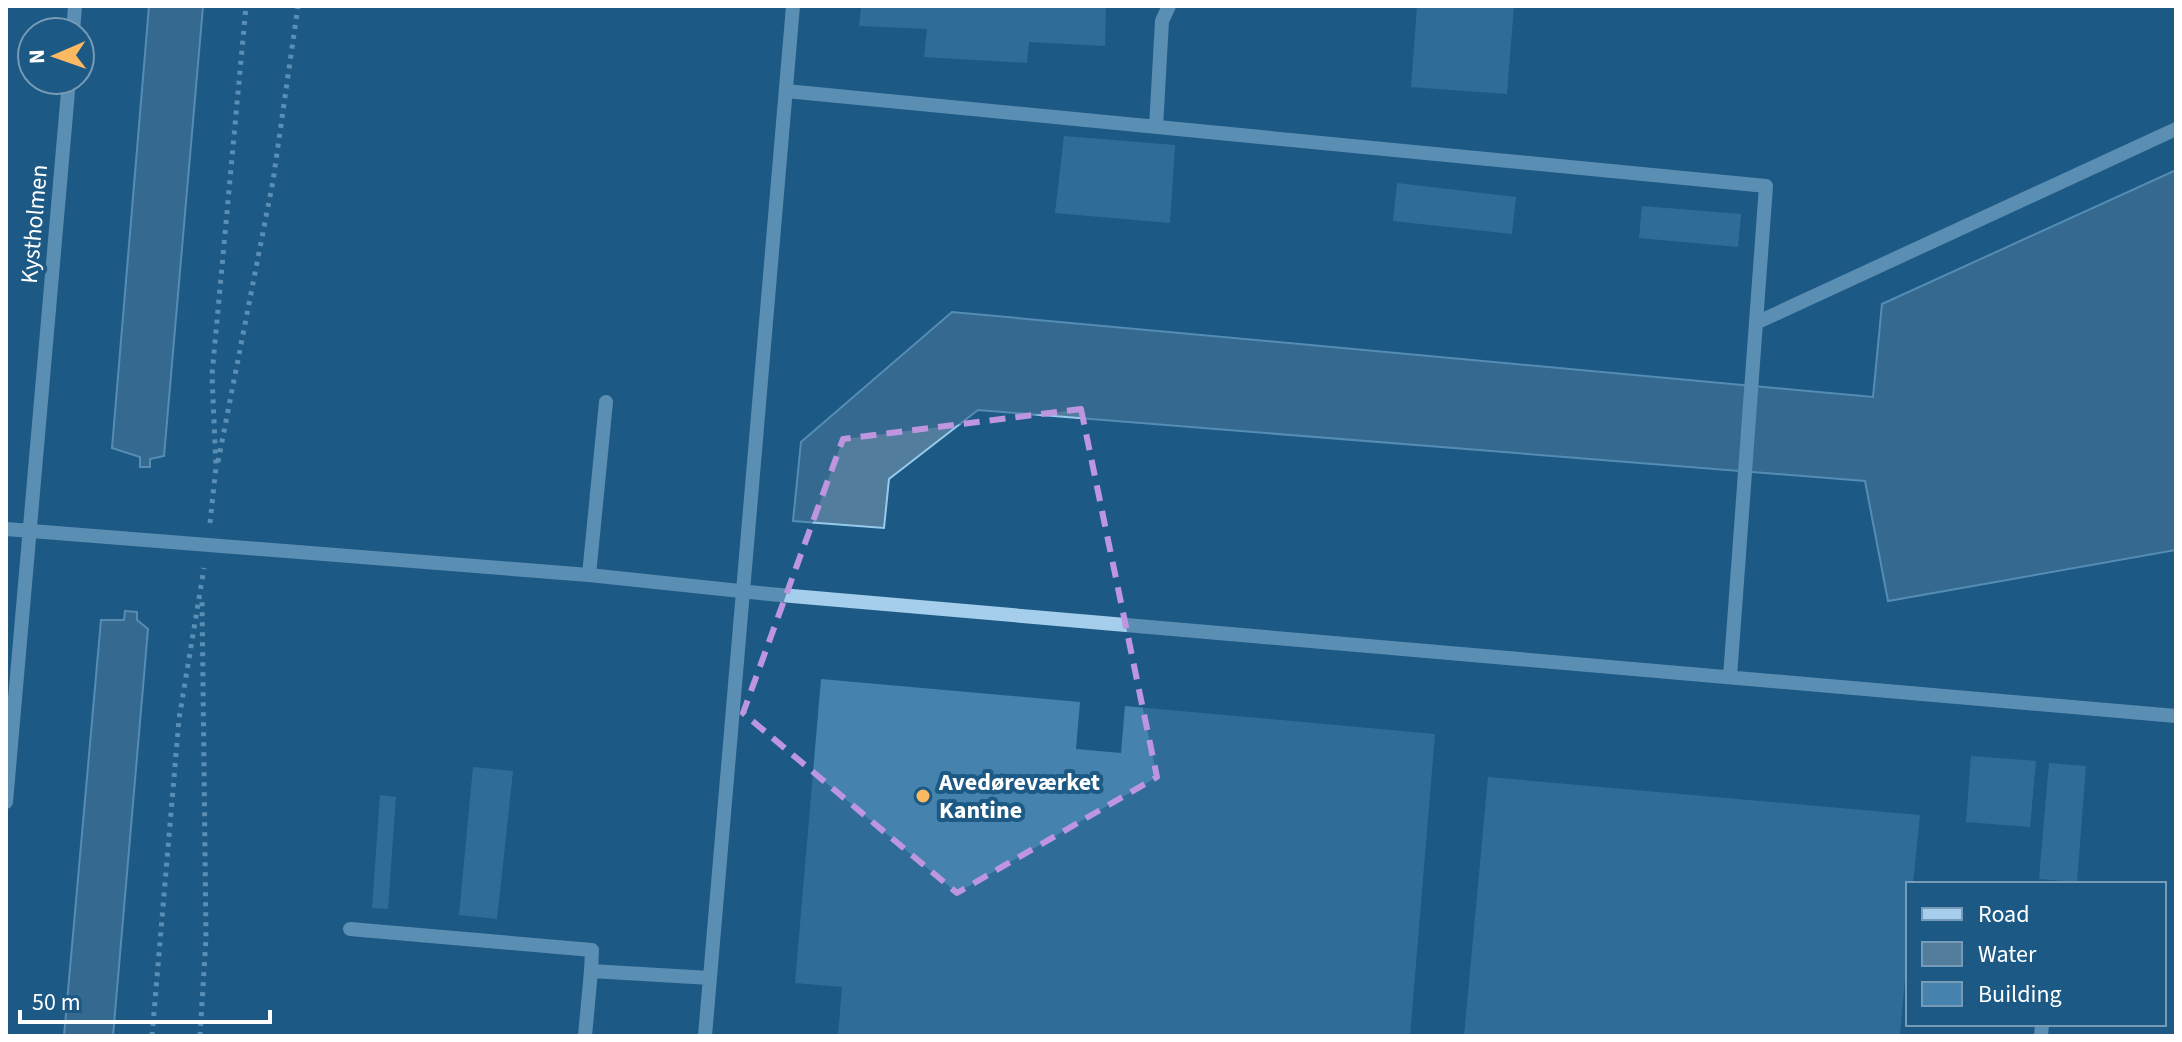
<svg xmlns="http://www.w3.org/2000/svg" width="2182" height="1042" font-family="'Source Sans 3',sans-serif">
	<rect width="100%" height="100%" fill="#1d5985"/>
	<!-- water -->
	<path fill="#527d9c" stroke="#97cbed" stroke-width="2" d="M149 6H203L164 456 150 459V467H140V457L112 448Z
		M2176 170V550L1888 601 1865 481 978 410 889 479 884 528 793 521 801 442 952 312 1873 397 1882 304Z
		M125 611 137 612V620L148 629 113 1036H64L101 620H124Z"/>
	<!-- building -->
	<path fill="#4583ae" d="M861 6H1106L1105 46 1029 42 1027 63 924 57 927 29 859 26Z
		M1417 6H1514L1507 94 1411 87Z
		M1064 136 1175 145 1170 223 1055 213Z
		M1397 183 1516 197 1512 234 1393 221Z
		M1642 206 1741 214 1738 247 1639 238Z
		M821 679 1080 702 1076 749 1121 753 1125 706 1435 734 1410 1036H838L842 987 795 983Z
		M1971 756 2036 761 2030 827 1966 822Z
		M2049 763 2086 766 2077 882 2039 879Z
		M473 767 513 771 497 919 459 915Z
		M1488 777 1920 815 1913 884H1908V944L1900 1036H1464Z
		M380 795 396 797 388 909 372 908Z"/>
	<g fill="none" stroke-linecap="round" stroke-linejoin="round">
		<!-- path -->
		<path stroke="#a4ceeb" stroke-width="5" stroke-dasharray="4 6" stroke-linecap="butt" d="M218 462 273 181 298 6
			M210 523 216 467 212 375 246 6
			M152 1036 179 719 204 568
			M200 1036 206 938 202 598"/>
		<!-- minor -->
		<path stroke="#a4ceeb" stroke-width="14" d="M73 32 75 6
			M786 91 1766 186 1730 677
			M1156 127 1162 21 1169 6
			M1758 322 2176 129
			M6 529 589 575 769 594 2176 716
			M589 575 606 402
			M6 802 69 80
			M350 929 592 950 591 971 710 978
			M585 1036 591 971
			M705 1036 793 6
			M2041 1036 2042 1024"/>
	</g>
	<!-- marked area -->
	<path d="M0 0H2182V1042H0ZM1081 409 1157 777 957 893 743 713 843 439Z" fill="#1d5985" fill-opacity=".55" fill-rule="evenodd"/>
	<path fill="none" stroke="#bd96df" stroke-width="6" stroke-dasharray="16 10" stroke-linejoin="round" d="M1081 409 1157 777 957 893 743 713 843 439Z"/>
	<!-- markers -->
	<circle fill="#fbb962" stroke="#1d5985" stroke-width="3" cx="923" cy="796" r="8"/>
	<g text-anchor="middle" stroke-width="8" stroke-linejoin="round" paint-order="stroke">
		<!-- street labels -->
		<g font-size="24" fill="#fff" stroke="#1d5985">
			<text transform="translate(34 224) rotate(-85)" y="8">Kystholmen</text>
		</g>
		<!-- poi labels -->
		<g font-size="24" font-weight="bold" fill="#fff" stroke="#1d5985" text-anchor="start">
			<text x="939" y="790">Avedøreværket<tspan x="939" dy="28">Kantine</tspan></text>
		</g>
	</g>
	<!-- border -->
	<rect width="2182" height="1042" fill="none" stroke="#ffffff" stroke-width="16"/>
	<!-- legend -->
	<rect x="1906" y="882" width="260" height="144" fill="#1d5985" stroke="#779bb6" stroke-width="2"/>
	<rect x="1922" y="908" width="40" height="12" fill="#a4ceeb" stroke="#779bb6" stroke-width="2"/>
	<text x="1978" y="922" font-size="24" fill="#ffffff">Road</text>
	<rect x="1922" y="942" width="40" height="24" fill="#527d9c" stroke="#779bb6" stroke-width="2"/>
	<text x="1978" y="962" font-size="24" fill="#ffffff">Water</text>
	<rect x="1922" y="982" width="40" height="24" fill="#4583ae" stroke="#779bb6" stroke-width="2"/>
	<text x="1978" y="1002" font-size="24" fill="#ffffff">Building</text>
	<!-- north arrow -->
	<g transform="translate(56 56) rotate(268)"><circle r="38" fill="#1d5985" stroke="#779bb6" stroke-width="2"/>
	<path d="M0-6L14 30L0 20L-14 30Z" fill="#fbb962"/>
	<text y="-12" font-size="22" font-weight="bold" text-anchor="middle" fill="#ffffff">N</text>
	</g>
	<!-- scale -->
	<path d="M20 1010v12h250v-12" fill="none" stroke="#ffffff" stroke-width="4"/>
	<text x="32" y="1010" font-size="24" fill="#ffffff" stroke="#1d5985" stroke-width="6" paint-order="stroke">50 m</text>
</svg>
